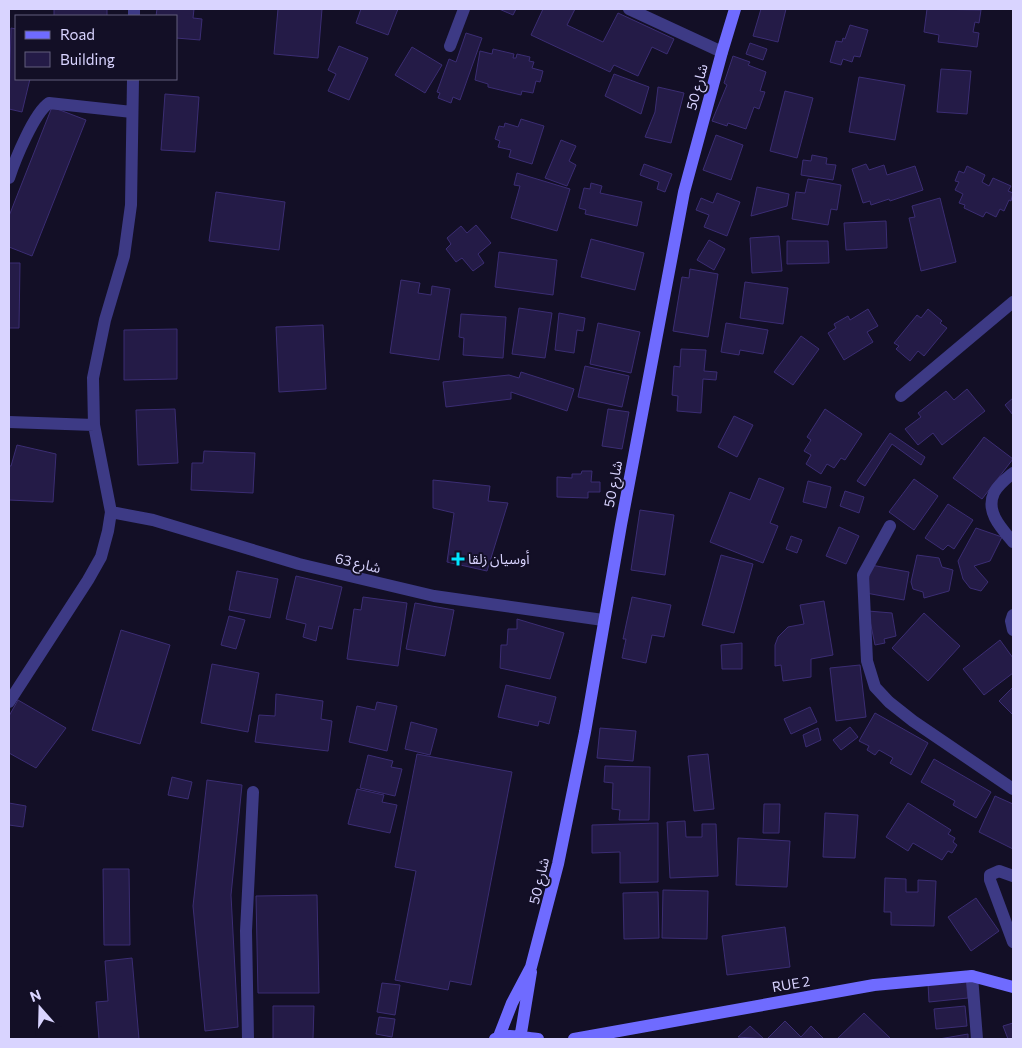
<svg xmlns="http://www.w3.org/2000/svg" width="1022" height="1048" font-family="Commissioner,'Noto Sans Arabic',sans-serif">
	<rect width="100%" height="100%" fill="#130f26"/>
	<!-- building -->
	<path fill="#241b47" stroke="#3b2d73" d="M54 9H107V16H54Z
		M157 9H194L193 18 202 19 200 40 176 38V16H156Z
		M278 9H322L318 58 274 54Z
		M361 9H398L388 35 356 23Z
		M499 9H516L513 15Z
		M543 9H575L567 25 603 42 618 13 674 39 667 54 652 47 638 76 614 65 610 72 531 35Z
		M761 9H786L778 42 753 36Z
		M927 9 981 10 979 23 975 22 973 32 979 33 977 47 938 42 939 35 924 32Z
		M850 25 868 30 860 57 854 56 852 62 843 59 841 65 830 62 836 41 842 42 843 38 845 39Z
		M11 28 16 29V79H30L22 112 9 109Z
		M466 33 482 38 460 100 453 97 451 103 438 98 440 93 437 92 449 59 456 62Z
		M750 43 767 49 763 60 746 54Z
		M339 46 368 58 349 100 328 91 336 74 328 70Z
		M412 47 442 65 425 93 395 75Z
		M493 49 514 54 513 58H516L517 54 530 57 529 61 534 62 532 68 543 71 540 82 536 81 533 93 522 91 521 95 488 87V84L475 80 480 51 492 54Z
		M733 56 750 62 748 65 766 72 760 91 765 92 759 109 754 107 746 129 728 123 727 126 712 121 727 85 724 83Z
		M941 69 971 71 967 114 937 112Z
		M614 74 649 87 641 114 605 96Z
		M859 77 905 85 895 140 849 132Z
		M658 87 684 93 671 143 645 137 655 112Z
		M785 91 813 98 797 158 770 151Z
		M165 94 199 97 195 152 161 150Z
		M52 107 86 120 32 256 9 247V216Z
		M521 119 544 126 532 164 509 157 511 150 498 147 500 141 495 139 499 126 504 127 505 123 518 127Z
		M716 135 743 145 731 180 703 170Z
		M561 140 576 146 569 161 576 165 567 186 545 178Z
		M812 155 827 158 826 164 836 165 833 180 801 175 803 160 811 161Z
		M644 164 672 174 665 192 657 189 659 182 640 175Z
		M866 164 869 170 884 165 887 175 915 166 923 190 890 201 889 199 871 205 870 201 863 203 852 169Z
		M967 166 985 175 982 182 989 186 993 178 1011 186 1008 191 1013 193 1011 201 1009 200 1004 211 1000 209 996 217 986 212 983 217 964 208 965 205 959 203 963 194 955 190 959 182 955 181 959 171 964 173Z
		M517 173 570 189 557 231 511 218 520 186 514 185Z
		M808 179 841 185 837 210 831 209 828 225 792 219 796 192 805 193Z
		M591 183 602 186 600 193 642 202 637 226 585 214 586 210 579 208 584 188 590 189Z
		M757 187 789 194 787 206 751 216Z
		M216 192 285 202 279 250 209 241Z
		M717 193 740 202 727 236 704 227 709 215 696 210 701 198 713 203Z
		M940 198 956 262 921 271 909 218 915 217 912 206Z
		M886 221 887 248 846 250 844 223Z
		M476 225 491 243 478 254 484 263 473 271 462 258 456 262 446 249 451 244 447 238 461 226 467 233Z
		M779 236 782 271 752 273 750 238Z
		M591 239 644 253 635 290 581 277Z
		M709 240 725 249 714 270 697 260Z
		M787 241H828L829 263 787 264Z
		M499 252 557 260 553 295 495 287Z
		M9 263H20L19 328H9Z
		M690 269 718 274 708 337 673 331 682 277 689 278Z
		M401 280 420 283 418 293 431 295 432 286 450 289 439 360 390 353Z
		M745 282 788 288 783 324 740 318Z
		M519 308 552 313 545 358 512 354Z
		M868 309 878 326 867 332 873 342 844 360 828 333 836 328 834 324 848 316 850 320Z
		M928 309 942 321 940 323 947 328 924 356 918 351 910 361 896 349 899 346 894 343 917 315 921 318Z
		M559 313 585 318 583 331 577 330 574 353 555 350Z
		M461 314 506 317 503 358 463 355 464 338 459 337Z
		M598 323 640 332 631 373 590 364Z
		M726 323 768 330 763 354 740 350 739 355 721 352Z
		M323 325 326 389 279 392 276 327Z
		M177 329V379L124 380V330Z
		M801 336 819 349 793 385 774 372Z
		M681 349 706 350 704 371 717 372 716 380 703 379 701 413 677 411 678 396 672 395 674 366 680 367Z
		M585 366 629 376 622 407 578 397Z
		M521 372 574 389 567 411 511 392V399L446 407 443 382 509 375 519 378Z
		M967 389 985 411 942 445 933 433 918 445 905 429 921 417 918 413 946 391 954 400Z
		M1013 398V415L1005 405Z
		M175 409 178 463 138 465 136 410Z
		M608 409 629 412 622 449 602 446Z
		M825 409 862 434 845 460 841 458 834 468 827 464 821 474 806 464 811 455 804 451 811 440 807 437Z
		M734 416 753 425 737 457 718 447Z
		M890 433 925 457 921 465 892 444 865 486 857 481Z
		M984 437 1013 459 982 499 953 478Z
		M17 445 56 454 53 502 9 500V466H11Z
		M204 451 255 453 253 493 191 490 192 463H203Z
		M582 471H592L591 482H600V492H588V498L557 497V477L572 478V474H581Z
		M759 478 784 488 770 523 778 526 763 563 710 542 730 492 750 500Z
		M914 479 938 496 914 530 889 512Z
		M433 480 490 486 488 501 508 503 487 571 447 562 454 513 433 508Z
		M808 481 831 487 826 508 803 502Z
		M845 491 864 497 859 513 840 506Z
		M948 504 973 520 954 549 948 545 943 550 925 538Z
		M640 510 674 515 665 575 631 570Z
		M839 527 859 536 846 564 826 556Z
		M976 528 1002 537 990 561 974 566 988 582 981 591 970 588 963 579 958 561Z
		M791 536 802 540 797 553 786 549Z
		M721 555 753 564 734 633 702 625Z
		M917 555 939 558 942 567 953 570 949 591 924 598 923 592 913 589 911 582Z
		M871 565 909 572 904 600 866 593Z
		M237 571 278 579 270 618 229 610Z
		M296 576 342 587 332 629 319 626 316 641 303 637 306 624 286 619Z
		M363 597 407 603 398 666 347 659 354 609 361 610Z
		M632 597 671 605 664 637 652 635 646 663 622 658 626 639H623Z
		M824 601 833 655 811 659V677L783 681 781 665 775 666V645L778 637 788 627 804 624 800 605Z
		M415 603 454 610 445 656 406 649Z
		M868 611 892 613 896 636 884 639 885 643 875 645Z
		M924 613 960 646 928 681 892 648Z
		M229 616 245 620 236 649 221 645Z
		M517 619 564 633 550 679 500 668 501 645H507L508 629H517Z
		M121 630 170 645 140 744 92 730Z
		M1000 640 1013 658V673L984 695 963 669Z
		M742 643V669H722L721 645Z
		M212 664 259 673 248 732 201 723Z
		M860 665 866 717 836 721 830 668Z
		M506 685 556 697 549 724 539 721 538 726 498 717Z
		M1013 687V715L999 701Z
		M276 694 323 701 321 719 332 721 328 751 255 742 259 715 275 716Z
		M18 700 66 728 36 768 9 753V716Z
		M377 702 397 706 387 751 349 742 357 706 375 710Z
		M810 707 817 722 791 734 784 719Z
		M875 713 928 743 911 775 890 763 893 758 879 750 875 755 867 750 869 746 859 741Z
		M411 722 437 729 430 755 405 749Z
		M850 727 858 737 841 750 833 740Z
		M600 728 636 731 633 761 597 758Z
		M818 728 821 740 806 747 803 735Z
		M417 754 512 772 471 985 450 981 448 990 395 980 416 871 395 867Z
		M708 754 714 809 694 811 688 756Z
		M368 755 393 761 391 767 402 769 395 796 360 788Z
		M934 759 991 792 976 818 953 805 955 801 921 782Z
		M605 766 650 767 649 820H619L620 810 612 809 613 783 604 782Z
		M172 777 192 782 188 799 168 795Z
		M207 780 242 785 231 895 238 1027 205 1031 193 906Z
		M357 789 384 795 382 802 397 805 390 833 348 824Z
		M995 796 1013 804V849L979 832Z
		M9 803 26 806 23 827 9 825Z
		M908 803 951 830 948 834 955 838 953 842 957 845 952 853 948 851 942 860 913 843 908 851 886 837Z
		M764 804H780L779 833H763Z
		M825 813 858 815 855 858 823 857Z
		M685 821 686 837H702V824H716L718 876 670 878 667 822Z
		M658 823V882L620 883V852L592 853V825Z
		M738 838 790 841 787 887 736 885Z
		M103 869H129L130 945H104Z
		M885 878 906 879V892H918V880L936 881 934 926 891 925V912H884Z
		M663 890 708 891 707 939 662 938Z
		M658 892 659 938 624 939 623 893Z
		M317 895 319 993H258L256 896Z
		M976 898 999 931 971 951 948 917Z
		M785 927 790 967 727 975 722 936Z
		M132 958 139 1039H99L96 1002 108 1001 105 961Z
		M966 979 968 998 929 1002 928 983Z
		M382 983 400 985 395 1015 377 1012Z
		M273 1006H314L313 1039H273Z
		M965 1006 967 1026 936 1029 934 1009Z
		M864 1013 891 1039H837Z
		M379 1017 395 1019 392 1037 376 1034Z
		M785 1021 801 1037 811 1026 824 1039H767Z
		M1013 1023V1039H1008L1003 1026Z
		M750 1026 764 1039 738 1037Z
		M968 1034V1039H939Z"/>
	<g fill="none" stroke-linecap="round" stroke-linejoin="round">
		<!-- street -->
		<path stroke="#3d3a85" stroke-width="12" d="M629 9 722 52
			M134 16V9
			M450 46 464 9
			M9 178C15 160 34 113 49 103L132 112
			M901 396 1013 302
			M9 422 94 425
			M1013 473C1007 478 997 486 994 493 985 512 1002 529 1013 542
			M111 512 153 520 299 564 434 596 603 620
			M890 526 863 575 867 661 875 687 889 702 913 721 1013 789
			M1013 615 1011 621 1013 630
			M9 702 88 580 101 557 108 531 111 512 94 425 93 378 105 320 124 256 131 205 133 79
			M1013 876 999 871 990 875V880L1013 942
			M972 976 977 1039
			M248 1039 246 931 253 792"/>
		<!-- secondary -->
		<path stroke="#6f6bff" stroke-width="12" d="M495 1039C506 1033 525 1038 538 1039
			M498 1039 512 1003 531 967 558 864 585 732 621 525 684 192 722 52 735 9
			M520 1039 531 972
			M574 1039 874 985 972 976 1013 987"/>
	</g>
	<!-- markers -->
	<path fill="#00e5ff" stroke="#130f26" stroke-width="2" d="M455.5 551.5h5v5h5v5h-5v5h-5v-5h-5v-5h5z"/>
	<g text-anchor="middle" stroke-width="4" stroke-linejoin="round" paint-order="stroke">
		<!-- street labels -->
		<g font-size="14" fill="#d9d4ff" stroke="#130f26">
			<text transform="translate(697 87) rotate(-75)" y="5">شارع 50</text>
			<text transform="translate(613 484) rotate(-79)" y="5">شارع 50</text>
			<text transform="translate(358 563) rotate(13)" y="5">شارع 63</text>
			<text transform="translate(539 881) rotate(-77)" y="5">شارع 50</text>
			<text transform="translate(791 984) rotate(-10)" y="5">RUE 2</text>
		</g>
		<!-- poi labels -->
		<g font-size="14" fill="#d9d4ff" stroke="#130f26" text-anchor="start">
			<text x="468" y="564">أوسيان زلقا</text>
		</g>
	</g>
	<!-- border -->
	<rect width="1022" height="1048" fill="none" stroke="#d9d4ff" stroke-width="20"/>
	<!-- legend -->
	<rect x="15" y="15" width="162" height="65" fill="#130f26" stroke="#625e7d"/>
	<rect x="25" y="31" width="25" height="8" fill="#6f6bff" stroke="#625e7d"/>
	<text x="60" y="40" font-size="15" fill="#d9d4ff">Road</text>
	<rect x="25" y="52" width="25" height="15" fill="#241b47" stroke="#625e7d"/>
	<text x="60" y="65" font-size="15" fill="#d9d4ff">Building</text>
	<!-- north arrow -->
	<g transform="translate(40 1008) rotate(340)" stroke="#130f26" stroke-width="4" paint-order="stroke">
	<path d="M0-4L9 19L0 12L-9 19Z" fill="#d9d4ff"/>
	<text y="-8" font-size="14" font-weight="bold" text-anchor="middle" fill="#d9d4ff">N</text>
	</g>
</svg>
